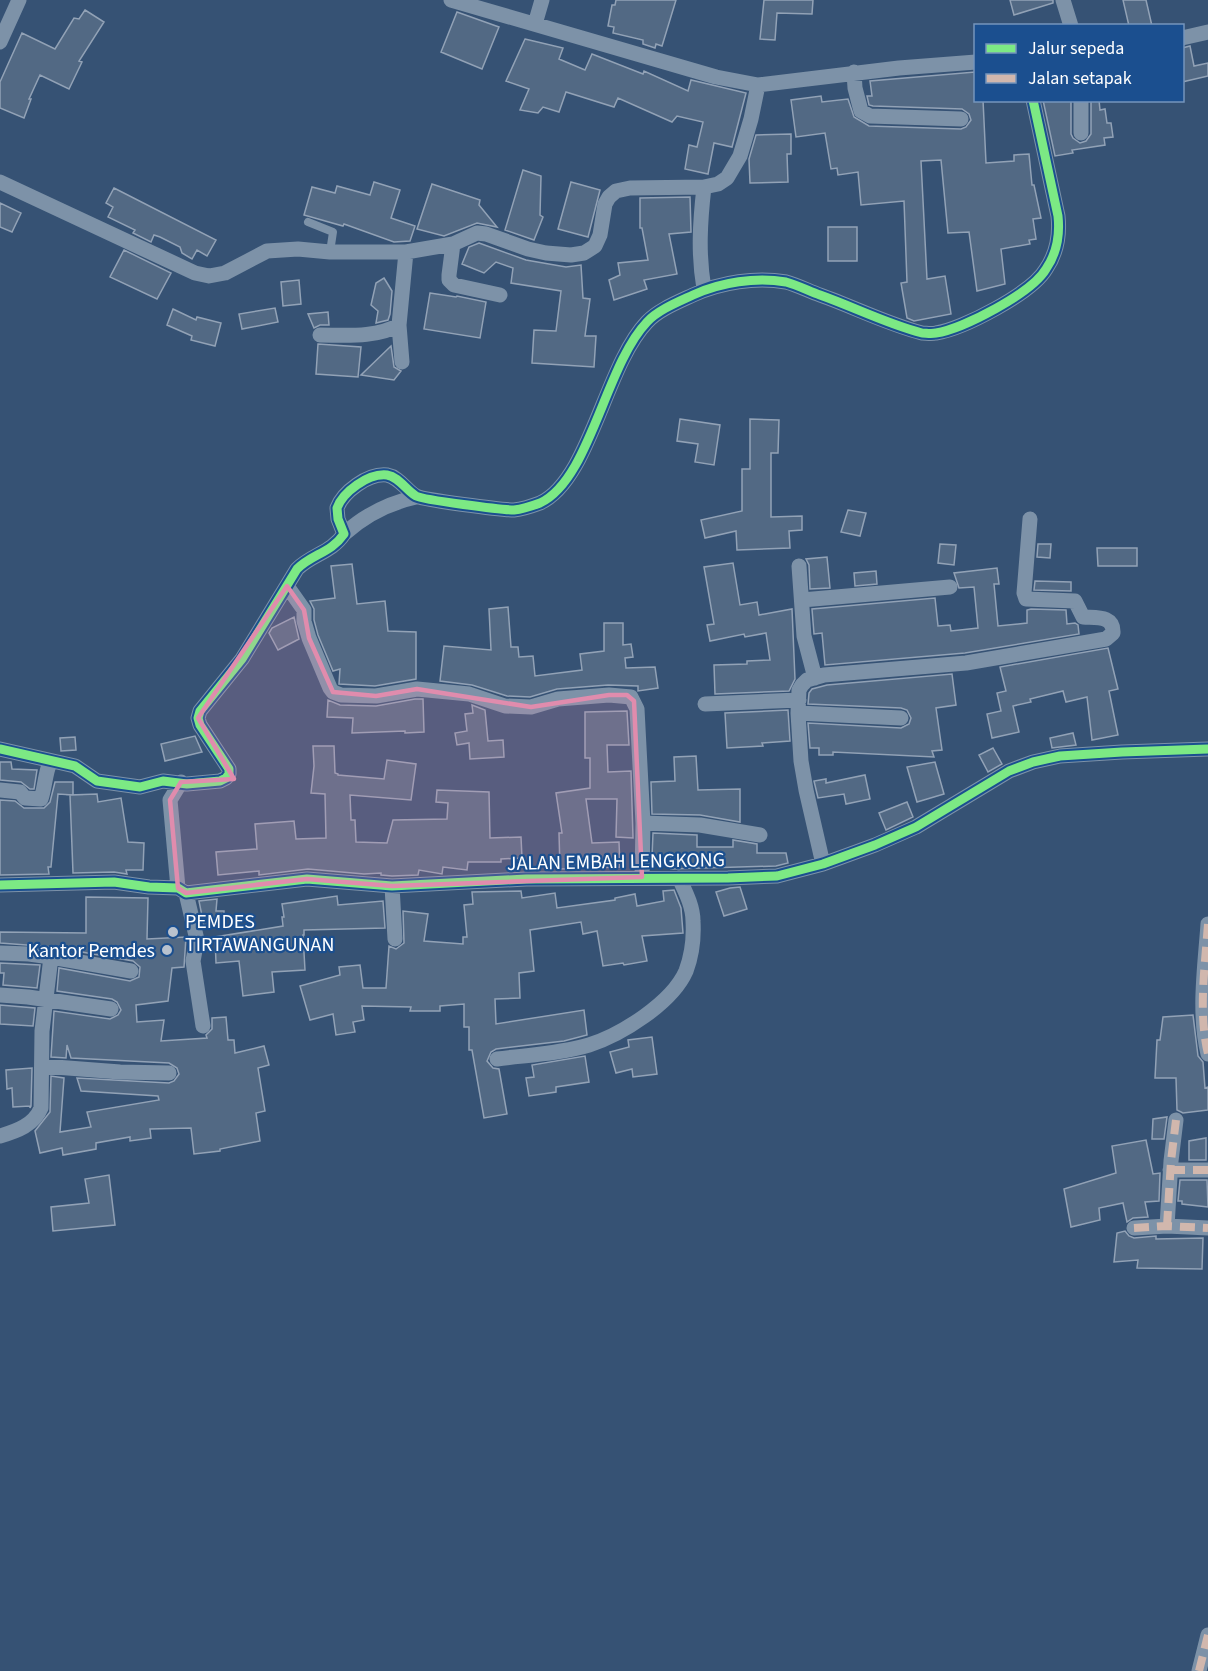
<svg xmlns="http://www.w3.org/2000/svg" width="1208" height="1671" font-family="'Source Sans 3',sans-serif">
	<rect width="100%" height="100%" fill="#365274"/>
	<!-- building -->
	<path fill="#526984" stroke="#92a2b6" stroke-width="1.5" d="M616 0H676L662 46 656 44 655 48 643 44V40L613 33 614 27 608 26 612 5H615Z
		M764 0H813L812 14 777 13 775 40 760 39Z
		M1010 0H1053V3L1014 15Z
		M1123 0H1146L1152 26H1129Z
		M85 10 104 22 79 61 82 62 69 89 40 75 29 99H31L24 118 0 108V82L22 33 55 49 74 18 79 19Z
		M457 12 499 27 482 69 441 52Z
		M525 39 563 48 559 59 585 70 592 54 643 74 644 71 688 91 691 80 746 93 732 147 714 143 708 174 685 169 689 145 697 147 703 122 677 116 672 122 618 98 614 107 566 92 559 112 543 107 538 113 520 110 529 89 506 81Z
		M1190 46 1194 66 1208 63V76L1182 82V48Z
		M975 72V100H983L986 163 1014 161V155L1029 154 1032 185H1034L1041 218 1033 219 1036 239 1029 240 1030 244 1001 249 1005 284 977 291 969 232 948 233 941 160 921 161 927 279 945 276 951 314 914 321 907 318 901 283 907 282 904 201 861 205 858 172 838 175 837 168 831 169 825 133 796 137 791 100 821 96 822 102 848 99 854 117 869 126 961 129 966 127 971 120 969 114 962 109 873 106 869 105 867 96H872L870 81Z
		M1043 100H1071V134L1073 138 1080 143 1086 141 1091 134V100H1099L1100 110 1105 109 1107 123H1111L1113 137 1104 138 1105 145 1072 150 1073 153 1055 156Z
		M791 134V154H787L788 182 750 183 749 159 756 135Z
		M523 170 541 176 540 215 543 217 534 240 505 230Z
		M374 182 400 190 391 218 415 226 410 241 394 242 344 224 343 226 304 215 312 187 335 193 337 186 370 195Z
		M571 182 600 190 588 237 558 229Z
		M432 184 480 200 479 205 497 227 477 223 444 236 417 229Z
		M114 188 216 240 207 256 197 250 192 259 182 253 180 247 160 237 154 235 151 242 133 233 135 230 108 217 113 207 106 203Z
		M690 197 691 232 669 234 677 274 644 280 647 289 614 300 609 280 620 275 618 263 648 260 642 228H640V198Z
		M0 203 21 213 12 232 0 227Z
		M828 227H857V261H828Z
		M479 243 526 260 566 267 581 265 583 298 590 299 585 336H596L594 367 532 363 534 330 556 331 561 291 511 283 513 268 496 262 484 273 462 264 469 247Z
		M124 250 171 273 157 299 110 277Z
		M384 278 392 291 390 314 388 320 376 323 378 311 371 305 376 283Z
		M299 280 301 304 283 306 281 282Z
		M430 293 456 297 457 296 486 302 480 338 424 329Z
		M275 308 278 322 242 329 239 314Z
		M173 309 196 320 197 317 221 323 215 346 191 340 192 336 167 325Z
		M328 312 329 325H320L314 328 308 314Z
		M318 344 361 347 358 377 316 374Z
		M391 346 394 367 401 371 394 380 361 375Z
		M680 419 720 425 714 465 695 462 698 444 677 441Z
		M750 419 779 420 778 453H771V517L802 516V530L789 531 790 548 737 550 736 531 705 538 701 520 742 511V469H750Z
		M848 510 866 513 860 536 841 532Z
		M940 544 956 545 954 565 938 563Z
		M1038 544H1051L1050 558 1037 557Z
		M1097 548H1137V566H1098Z
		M827 557 830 588 810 589 809 565 806 559Z
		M733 563 740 605 757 602 759 615 792 609 795 679 789 691 715 694 714 665 747 664V661L770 660 766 633 745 637 744 634 710 641 707 625 714 624 704 567Z
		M352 564 357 604 385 601 388 631 416 632V679L375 686 339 684 340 669 333 671 318 635 314 620V609L310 601 335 598 331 566Z
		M997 568 999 584H994L998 626 1027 623V610L1031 609 1066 610 1067 624 1075 623 1078 625 1079 634 965 653 825 665 822 633 814 634 812 609 935 598 938 626 950 625 951 631 978 628 974 587 959 588 954 573Z
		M876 571 877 584 855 586 854 573Z
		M1035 581 1071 582V591L1034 590Z
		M508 607 511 647H518L519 657 533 656 535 676 582 670 580 654 604 651V623H623V645L631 644 633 657 625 658 626 668 655 667 658 688 638 691V686L608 685 557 689 530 697 507 696 472 685 440 681 444 646 491 650 489 609Z
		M294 617 299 639 278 650 269 633 272 628Z
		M1108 648 1118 689 1109 691 1118 735 1092 740 1087 697 1066 702 1063 691 1030 699 1031 702 1013 706 1019 732 992 738 987 714 1001 711 997 693 1006 691 1000 667Z
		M952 674 956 705 936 708 942 750 932 751 934 757 833 752V755H819V748H810L808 723 901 728 909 724 911 718 907 710 901 708 808 704 809 693 812 689 827 685Z
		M415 699H423L424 732 405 733V731L352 733 353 718 327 717 328 700 340 705 376 706Z
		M472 705 485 710 488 741 503 740 504 757 470 759 469 743 457 745 455 733 467 731 465 714 473 713Z
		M788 710 790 741 762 743 763 746 727 748 725 713Z
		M627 711 629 745H607L608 772 631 771 633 838 616 837 617 799H586L592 843 619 842 620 867 560 869 559 833H562L556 793 590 788V758H585V712Z
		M1073 733 1076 745 1052 748 1050 738Z
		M195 736 202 752 165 761 161 744Z
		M75 737 76 750 61 751 60 738Z
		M313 746H334L335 773 338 774V775L384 779 387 760 416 764 411 800 350 795 351 820H355L356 842 387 843 393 820 447 819 448 803 436 802 437 790 489 792 490 838 521 837 522 858 501 859V862H468L467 870 443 867 442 874 419 870 418 875 392 876 381 875V873L364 874 308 869 259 875V871L218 875 216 852 257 849 255 824 294 821 296 839 326 838 325 794 311 793 314 766Z
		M993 748 1002 764 988 772 979 755Z
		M696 756 698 790 740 789V822L700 815 652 814 651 782 675 781 674 757Z
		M0 762H11L12 769 37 770 34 789H30L21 782 0 780Z
		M935 762 944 794 917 802 907 767Z
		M865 775 870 799 846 804 844 794 818 798 814 781 826 779V783Z
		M55 782H73V795L58 794 51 867H48L49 874 0 875V800L15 801 24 808H44L50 802Z
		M97 794 98 802 121 798 128 842 144 843 143 870H126L127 874 114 872 73 873 70 795Z
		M907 802 913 817 886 830 879 813Z
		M653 833 697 835V847H733V840L757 844V853H786L788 863 776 866 671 869V856L652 857Z
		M740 887 747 909 724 916 716 892 730 888Z
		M674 890 681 908 683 933 642 936 647 961 624 965 623 963 603 966 597 931 583 934 581 922 530 930 534 971 519 973 520 998 495 999 496 1024 584 1010 587 1035 564 1041 496 1049 491 1052 487 1061 493 1068 499 1069 507 1114 484 1118 472 1050H469V1027H464V1004L440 1006V1011H410L411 1007 362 1006 364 1020 353 1022 355 1032 336 1035 333 1014 310 1020 300 986 340 975 339 967 360 965 363 988H386L389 946 396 949 404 943 403 911 428 914 424 941 463 944V937H467L464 905 473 904 472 892 521 891 522 898 555 893 557 908 615 900V898L635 894 637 906 664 901 663 891Z
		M337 896 338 905 383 901 385 928 304 930V935H303L305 970 272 972 274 992 243 996 239 961 216 963 215 937 283 926 282 917H284L282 904Z
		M86 897 148 898 147 939 186 937 184 967 172 968 168 1001 136 1005 137 1022 164 1020 161 1041 207 1038 206 1035 212 1029V1018L226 1017 228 1040H234L235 1053 264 1046 269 1065 258 1068 265 1111 256 1113 260 1141 220 1149V1151L194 1154 191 1128 150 1129 151 1138 130 1141V1137L96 1143V1149L63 1155 62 1148 40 1153 35 1131 50 1112 51 1076 64 1078 60 1132 91 1127 87 1112 159 1100 158 1096 81 1091 77 1078 169 1083 174 1081 179 1074 177 1068 169 1063 71 1058 67 1045 66 1058 51 1057 54 1011 110 1019 118 1015 121 1010 117 1002 112 999 57 991 59 968 130 981 139 977 140 967 133 961 53 947 0 943V932L86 933Z
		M217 899 216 911H224V927L204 926 199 901Z
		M0 963 40 965 37 988 3 985 4 973H0Z
		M0 1005 35 1008 33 1026 0 1024Z
		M1193 1015 1198 1056 1203 1062 1205 1088 1208 1087V1110L1183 1113 1177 1110 1176 1078H1155L1157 1040H1160L1163 1017Z
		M652 1037 657 1074 633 1077 632 1069 616 1073 610 1052 629 1047 628 1040Z
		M585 1056 589 1082 556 1087V1092L529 1096 526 1078 534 1077 532 1065Z
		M32 1068 31 1106 30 1108V1106L13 1107 12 1088 7 1089 6 1070Z
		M1167 1117 1164 1139H1152L1153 1119Z
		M1206 1138V1160H1189V1141Z
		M1146 1140 1153 1174 1160 1173 1159 1201 1145 1202 1148 1217 1133 1218 1127 1222 1123 1203 1099 1208 1100 1220 1071 1227 1064 1189 1116 1173 1112 1146Z
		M109 1175 115 1225 53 1231 51 1207 89 1203 85 1179Z
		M1180 1180H1207L1208 1207 1182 1204V1201H1178Z
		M1125 1231 1129 1236 1134 1238 1156 1236V1239L1203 1238 1202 1269 1137 1268 1138 1260 1114 1262 1117 1233Z"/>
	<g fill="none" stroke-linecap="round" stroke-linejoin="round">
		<!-- service -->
		<path stroke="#7d92a8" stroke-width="8" d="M308 222 333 232 330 252"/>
		<!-- minor -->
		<path stroke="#7d92a8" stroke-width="15" d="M451 0 716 77 758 85 899 68 976 62
			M1063 0 1071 26
			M535 24 542 0
			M1182 38 1208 32
			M0 42 19 0
			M854 72 855 88 861 111 870 116 961 119
			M1081 100V133
			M0 182 195 273 209 276 225 273 267 251 298 249 330 252H406L453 244 477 233 486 234 528 249 546 253 571 255 584 253 595 246 600 235 605 204 609 197 616 191 630 188 704 187 718 184 727 178 740 156 751 119 758 85
			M704 187C700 222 698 254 704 289
			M453 244 449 275V280L454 285 500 295
			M320 335C345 335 376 338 399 325
			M402 362 399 325 406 252
			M344 534C365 515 389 503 416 497
			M799 566 804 636 815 678
			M287 586 304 610V621L309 638 330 688 333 692 341 695 376 696 417 689 469 694 505 706 531 707 558 699 609 695 631 697 637 709 643 823 642 877
			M802 600 950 587
			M705 704 799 700
			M798 713 901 718
			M0 749 75 766 97 781 140 787 163 781 187 784 220 781 226 778 229 774V769L200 725 198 718 200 711 242 659 297 569C312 554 331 553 344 534L338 519 337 508C343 492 368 473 387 475 399 477 406 490 416 496 423 500 503 510 514 510 523 509 532 506 540 503 590 480 605 366 647 322 658 310 678 302 693 295 721 282 756 277 786 282 797 285 809 291 820 295 854 307 887 324 922 333 926 333 931 334 936 333 963 329 1032 293 1046 269 1057 253 1060 235 1058 216L1033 100
			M0 790 20 792 25 798 41 799C45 787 45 774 50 762
			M643 823 700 825 760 835
			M823 864 806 790 801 761 798 713 799 690 802 685 807 680 824 675 966 663 1106 639 1113 633C1114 615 1096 618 1083 617L1075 601 1026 599 1024 593 1030 519
			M0 885 114 882 149 887 178 888 186 893 307 879 392 886 526 879 728 878 777 876 823 864 875 845 916 827 1009 771 1033 762 1060 756 1122 752 1208 749
			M392 886 395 939
			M178 888 170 800 181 782
			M186 893 197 940 193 961 203 1026
			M1208 924C1205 967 1198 1012 1208 1054
			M0 953 29 954 51 957
			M0 995 28 997 111 1009
			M497 1059C527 1055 559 1054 589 1045 621 1035 672 1003 686 971 692 955 694 938 693 921 693 906 685 891 679 878
			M42 1066 120 1072 169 1073
			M0 1136C17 1131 34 1125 41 1108L42 1031 51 957 131 971
			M1170 1170H1208
			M1167 1226 1171 1161 1176 1120
			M1134 1228 1167 1226 1208 1228
			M1199 1671 1208 1635"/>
		<!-- quiet -->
		<path stroke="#d1b7ad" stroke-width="8" stroke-dasharray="15 8" stroke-linecap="butt" d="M1208 924C1205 967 1198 1012 1208 1054
			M1170 1170H1208
			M1167 1226 1171 1161 1176 1120
			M1134 1228 1167 1226 1208 1228
			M1199 1671 1208 1635"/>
		<!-- cycleway casing -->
		<g stroke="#1b4f8f" stroke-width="13">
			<path id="cycleway" d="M0 749 75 766 97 781 140 787 163 781 187 784 220 781 226 778 229 774V769L200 725 198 718 200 711 242 659 297 569C312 554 331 553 344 534L338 519 337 508C343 492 368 473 387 475 399 477 406 490 416 496 423 500 503 510 514 510 523 509 532 506 540 503 590 480 605 366 647 322 658 310 678 302 693 295 721 282 756 277 786 282 797 285 809 291 820 295 854 307 887 324 922 333 926 333 931 334 936 333 963 329 1032 293 1046 269 1057 253 1060 235 1058 216L1033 100
				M0 885 114 882 149 887 178 888 186 893 307 879 392 886 526 879 728 878 777 876 823 864 875 845 916 827 1009 771 1033 762 1060 756 1122 752 1208 749"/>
		</g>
		<!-- cycleway -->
		<use href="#cycleway" stroke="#7ce984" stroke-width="9"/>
	</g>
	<!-- marked area -->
	<path fill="#e08cad" fill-opacity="0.2" stroke="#e08cad" stroke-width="4.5" stroke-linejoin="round" d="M287 586 304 610 309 638 333 692 376 696 417 689 531 707 609 695H627L634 701 642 877 392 886 307 879 186 893 178 888 170 800 181 782 234 779 198 718Z"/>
	<!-- markers -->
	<g fill="#b9c2ce" stroke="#1b4f8f" stroke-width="2">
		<circle cx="173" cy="932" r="6"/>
		<circle cx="167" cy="950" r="6"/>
	</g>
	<g text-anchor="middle" stroke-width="4.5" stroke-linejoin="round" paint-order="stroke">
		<!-- street labels -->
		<g font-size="20" fill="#fff" stroke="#1b4f8f">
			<text transform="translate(616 861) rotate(-1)" y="7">JALAN EMBAH LENGKONG</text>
		</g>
		<!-- poi labels -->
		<g font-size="20" fill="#fff" stroke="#1b4f8f" text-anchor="start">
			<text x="185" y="928">PEMDES<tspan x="185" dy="23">TIRTAWANGUNAN</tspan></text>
			<text x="155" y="957" text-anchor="end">Kantor Pemdes</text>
		</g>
	</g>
	<!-- legend -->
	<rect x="974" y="24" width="210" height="78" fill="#1b4f8f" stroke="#7695bc" stroke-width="1.5"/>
	<rect x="986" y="44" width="30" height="9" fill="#7ce984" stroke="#7695bc" stroke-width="1.5"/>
	<text x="1028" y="54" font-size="18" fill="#ffffff">Jalur sepeda</text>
	<rect x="986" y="74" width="30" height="9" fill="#d1b7ad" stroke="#7695bc" stroke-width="1.5"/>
	<text x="1028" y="84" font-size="18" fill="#ffffff">Jalan setapak</text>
</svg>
